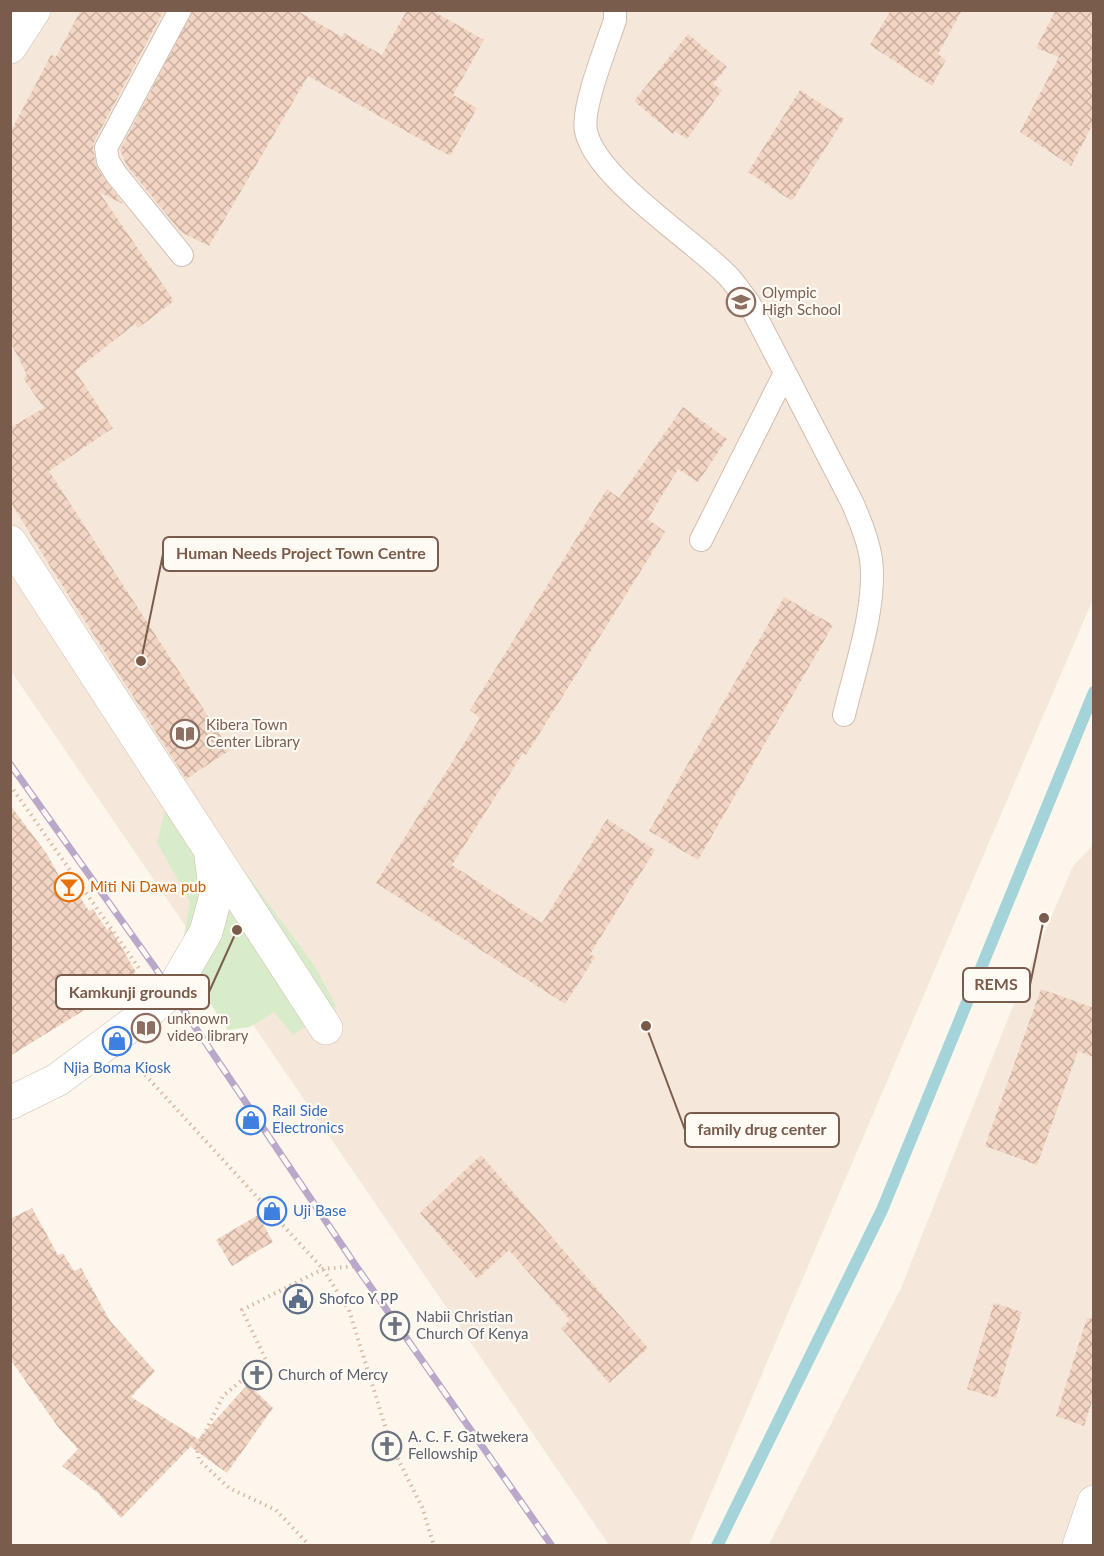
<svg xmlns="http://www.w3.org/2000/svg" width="1104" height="1556" font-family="Lato,sans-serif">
	<defs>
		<pattern id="building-cross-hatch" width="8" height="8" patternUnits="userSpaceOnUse" patternTransform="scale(1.5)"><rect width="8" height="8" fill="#f3d5c3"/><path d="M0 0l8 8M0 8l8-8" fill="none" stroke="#cab0a1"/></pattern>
	</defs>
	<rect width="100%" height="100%" fill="#fdf6ec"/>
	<!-- residential -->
	<path fill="#f5e8da" d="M10 11H1093V599L689 1545H609L11 671Z
		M1093 845V1545L768 1546 901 1288 1011 1011 1073 866Z"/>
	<!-- green -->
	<path fill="#d8ecc9" d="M174 775 316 968 336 1006 293 1035 274 1012 250 1027 228 1030 180 958 190 902 157 842Z"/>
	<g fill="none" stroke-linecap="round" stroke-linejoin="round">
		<!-- stream -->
		<path stroke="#a5d3da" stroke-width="12" d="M717 1546 882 1210 1094 692"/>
	</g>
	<!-- building -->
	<path fill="url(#building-cross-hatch)" d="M81 10H164L94 142 93 150 97 168 123 204 99 192 174 301 138 328 135 324 75 371 113 428 49 471 230 750 186 779 53 571 10 501V428L44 408 23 378 27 375 10 341V133L51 55 56 57Z
		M193 10H296L342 37 344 33 382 55 407 10H431L484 40 453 95 477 108 450 156 308 76 209 246 181 232 127 166 120 150Z
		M891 10H962L938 54 946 60 932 86 870 45Z
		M1056 10H1094V122L1071 166 1020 132 1059 57 1036 48Z
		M688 34 727 67 713 84 722 90 687 139 675 131 673 134 634 101Z
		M800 90 844 119 792 201 748 172Z
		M683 407 727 439 698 482 678 469 648 519 665 532 526 755 523 753 452 865 542 923 607 819 655 850 590 954 595 957 565 1004 376 883 480 718 470 710 607 489 619 498Z
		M784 597 833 625 698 860 649 831Z
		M10 805 47 854 60 878 65 874 89 911 93 909 107 930 110 928 136 972 110 988 112 993 10 1056Z
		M1041 989 1094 1008V1057L1078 1051 1037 1165 985 1146Z
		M481 1155 648 1348 609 1383 561 1328 570 1320 509 1250 477 1279 420 1213Z
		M32 1208 58 1255 63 1253 74 1271 81 1268 110 1321 155 1371 131 1397 198 1439 121 1518 98 1493 62 1466 78 1449 58 1427 10 1359V1219Z
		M258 1215 273 1242 232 1266 216 1240Z
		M994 1303 1022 1312 996 1398 967 1389Z
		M1087 1318 1094 1319V1395L1084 1426 1056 1416Z
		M248 1384 273 1408 227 1473 191 1447Z"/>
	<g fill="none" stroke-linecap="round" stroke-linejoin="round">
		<!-- lane casing -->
		<g stroke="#d1beb0" stroke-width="24">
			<path id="lane" d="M180 10 106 148 108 161 116 174 182 255
				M615 10V20C607 45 581 108 586 131 595 178 695 241 729 277 736 285 742 294 749 303L852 502C860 520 868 539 871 559 877 607 855 668 844 715
				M701 540 785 373"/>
		</g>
		<!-- street casing -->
		<g stroke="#d1beb0" stroke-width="34">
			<path id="street" d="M10 47 34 10
				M10 542 326 1028
				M10 1103 57 1080 139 1019 171 992 206 932 216 895 211 856
				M1079 1546 1094 1502"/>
		</g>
		<!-- path -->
		<path stroke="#d9b8a5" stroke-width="4" stroke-dasharray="1.5 4.5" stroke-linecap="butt" d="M10 785 141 971
			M137 1066 323 1269 349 1310 391 1445 422 1507 434 1546
			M310 1546 276 1510 229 1488 199 1460 197 1449 223 1396 266 1360 242 1310 323 1269 356 1266"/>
		<!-- lane -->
		<use href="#lane" stroke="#fff" stroke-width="22"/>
		<!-- street -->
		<use href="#street" stroke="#fff" stroke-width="33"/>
		<!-- rail casing -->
		<g stroke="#b9a8c9" stroke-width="7">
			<path id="rail" d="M10 764 154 966 356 1266 552 1546"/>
		</g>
		<!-- rail -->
		<use href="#rail" stroke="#fffaf3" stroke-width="4.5" stroke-dasharray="14" stroke-linecap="butt"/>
	</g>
	<!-- icons -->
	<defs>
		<g id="school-ring" transform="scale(1.5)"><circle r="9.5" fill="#fffaf3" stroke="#8d6e63" stroke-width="1.5"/><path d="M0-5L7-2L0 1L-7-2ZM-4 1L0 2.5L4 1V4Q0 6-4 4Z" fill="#8d6e63"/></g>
		<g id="library-ring" transform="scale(1.5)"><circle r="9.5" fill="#fffaf3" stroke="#8d6e63" stroke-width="1.5"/><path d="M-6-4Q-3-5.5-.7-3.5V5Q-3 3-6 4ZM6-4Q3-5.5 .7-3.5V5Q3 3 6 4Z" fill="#8d6e63"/></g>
		<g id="bar-ring" transform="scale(1.5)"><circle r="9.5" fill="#fffaf3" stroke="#e8710a" stroke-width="1.5"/><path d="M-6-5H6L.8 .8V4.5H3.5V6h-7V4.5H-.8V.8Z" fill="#e8710a"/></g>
		<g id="shop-ring" transform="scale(1.5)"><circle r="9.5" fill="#fffaf3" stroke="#3f7fe0" stroke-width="1.5"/><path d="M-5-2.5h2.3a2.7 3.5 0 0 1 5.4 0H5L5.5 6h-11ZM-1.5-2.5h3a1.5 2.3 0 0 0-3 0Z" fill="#3f7fe0"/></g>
		<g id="civic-ring" transform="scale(1.5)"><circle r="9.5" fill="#fffaf3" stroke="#5c6f8a" stroke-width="1.5"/><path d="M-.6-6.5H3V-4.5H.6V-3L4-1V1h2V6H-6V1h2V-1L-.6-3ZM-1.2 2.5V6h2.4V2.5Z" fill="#5c6f8a"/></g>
		<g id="church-ring" transform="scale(1.5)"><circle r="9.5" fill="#fffaf3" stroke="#6b7280" stroke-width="1.5"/><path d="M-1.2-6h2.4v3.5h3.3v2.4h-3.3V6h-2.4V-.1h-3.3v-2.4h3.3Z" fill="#6b7280"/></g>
	</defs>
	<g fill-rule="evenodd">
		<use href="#school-ring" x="741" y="302"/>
		<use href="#library-ring" x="185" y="734"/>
		<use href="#bar-ring" x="69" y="887"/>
		<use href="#library-ring" x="146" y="1028"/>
		<use href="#shop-ring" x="117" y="1041"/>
		<use href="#shop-ring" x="251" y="1120"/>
		<use href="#shop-ring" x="272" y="1211"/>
		<use href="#civic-ring" x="298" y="1299"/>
		<use href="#church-ring" x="395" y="1326"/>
		<use href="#church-ring" x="257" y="1375"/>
		<use href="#church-ring" x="387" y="1446"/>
	</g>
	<g text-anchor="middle" stroke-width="4.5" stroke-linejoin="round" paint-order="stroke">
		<!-- education labels -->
		<g font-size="15" fill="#785e54" stroke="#fffaf3" text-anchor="start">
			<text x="762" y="298">Olympic<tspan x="762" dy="17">High School</tspan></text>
			<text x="206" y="730">Kibera Town<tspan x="206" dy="17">Center Library</tspan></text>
			<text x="167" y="1024">unknown<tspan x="167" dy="17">video library</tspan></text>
		</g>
		<!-- food labels -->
		<g font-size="15" fill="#c56008" stroke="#fffaf3" text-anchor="start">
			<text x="90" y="892">Miti Ni Dawa pub</text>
		</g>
		<!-- shop labels -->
		<g font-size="15" fill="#366cbe" stroke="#fffaf3" text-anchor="start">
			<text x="117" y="1073" text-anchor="middle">Njia Boma Kiosk</text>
			<text x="272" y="1116">Rail Side<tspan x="272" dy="17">Electronics</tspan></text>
			<text x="293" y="1216">Uji Base</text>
		</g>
		<!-- service labels -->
		<g font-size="15" fill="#4e5e75" stroke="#fffaf3" text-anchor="start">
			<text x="319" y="1304">Shofco Y PP</text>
		</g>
		<!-- worship labels -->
		<g font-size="15" fill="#5b616d" stroke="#fffaf3" text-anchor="start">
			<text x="416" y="1322">Nabii Christian<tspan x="416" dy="17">Church Of Kenya</tspan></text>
			<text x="278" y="1380">Church of Mercy</text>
			<text x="408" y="1442">A. C. F. Gatwekera<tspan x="408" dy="17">Fellowship</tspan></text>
		</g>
	</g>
	<!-- callouts -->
	<path fill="none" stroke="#7a5c4d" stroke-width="2" d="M141 661L163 554M1044 918L1030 985M237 930L209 992M646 1026L685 1130"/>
	<g fill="#7a5c4d" stroke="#fffaf3" stroke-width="2">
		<circle cx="141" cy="661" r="6"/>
		<circle cx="1044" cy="918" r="6"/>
		<circle cx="237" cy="930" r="6"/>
		<circle cx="646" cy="1026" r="6"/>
	</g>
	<g fill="#fffaf3" stroke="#7a5c4d" stroke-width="2">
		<rect x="163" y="537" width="275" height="34" rx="6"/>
		<rect x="963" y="968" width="67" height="34" rx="6"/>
		<rect x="56" y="975" width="153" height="34" rx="6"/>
		<rect x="685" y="1113" width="154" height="34" rx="6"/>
	</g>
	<g font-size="16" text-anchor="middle" font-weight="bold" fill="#7a5c4d">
		<text x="301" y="559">Human Needs Project Town Centre</text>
		<text x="996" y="990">REMS</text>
		<text x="133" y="998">Kamkunji grounds</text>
		<text x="762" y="1135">family drug center</text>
	</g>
	<!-- border -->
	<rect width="1104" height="1556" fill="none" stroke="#7a5c4d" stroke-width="24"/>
</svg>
